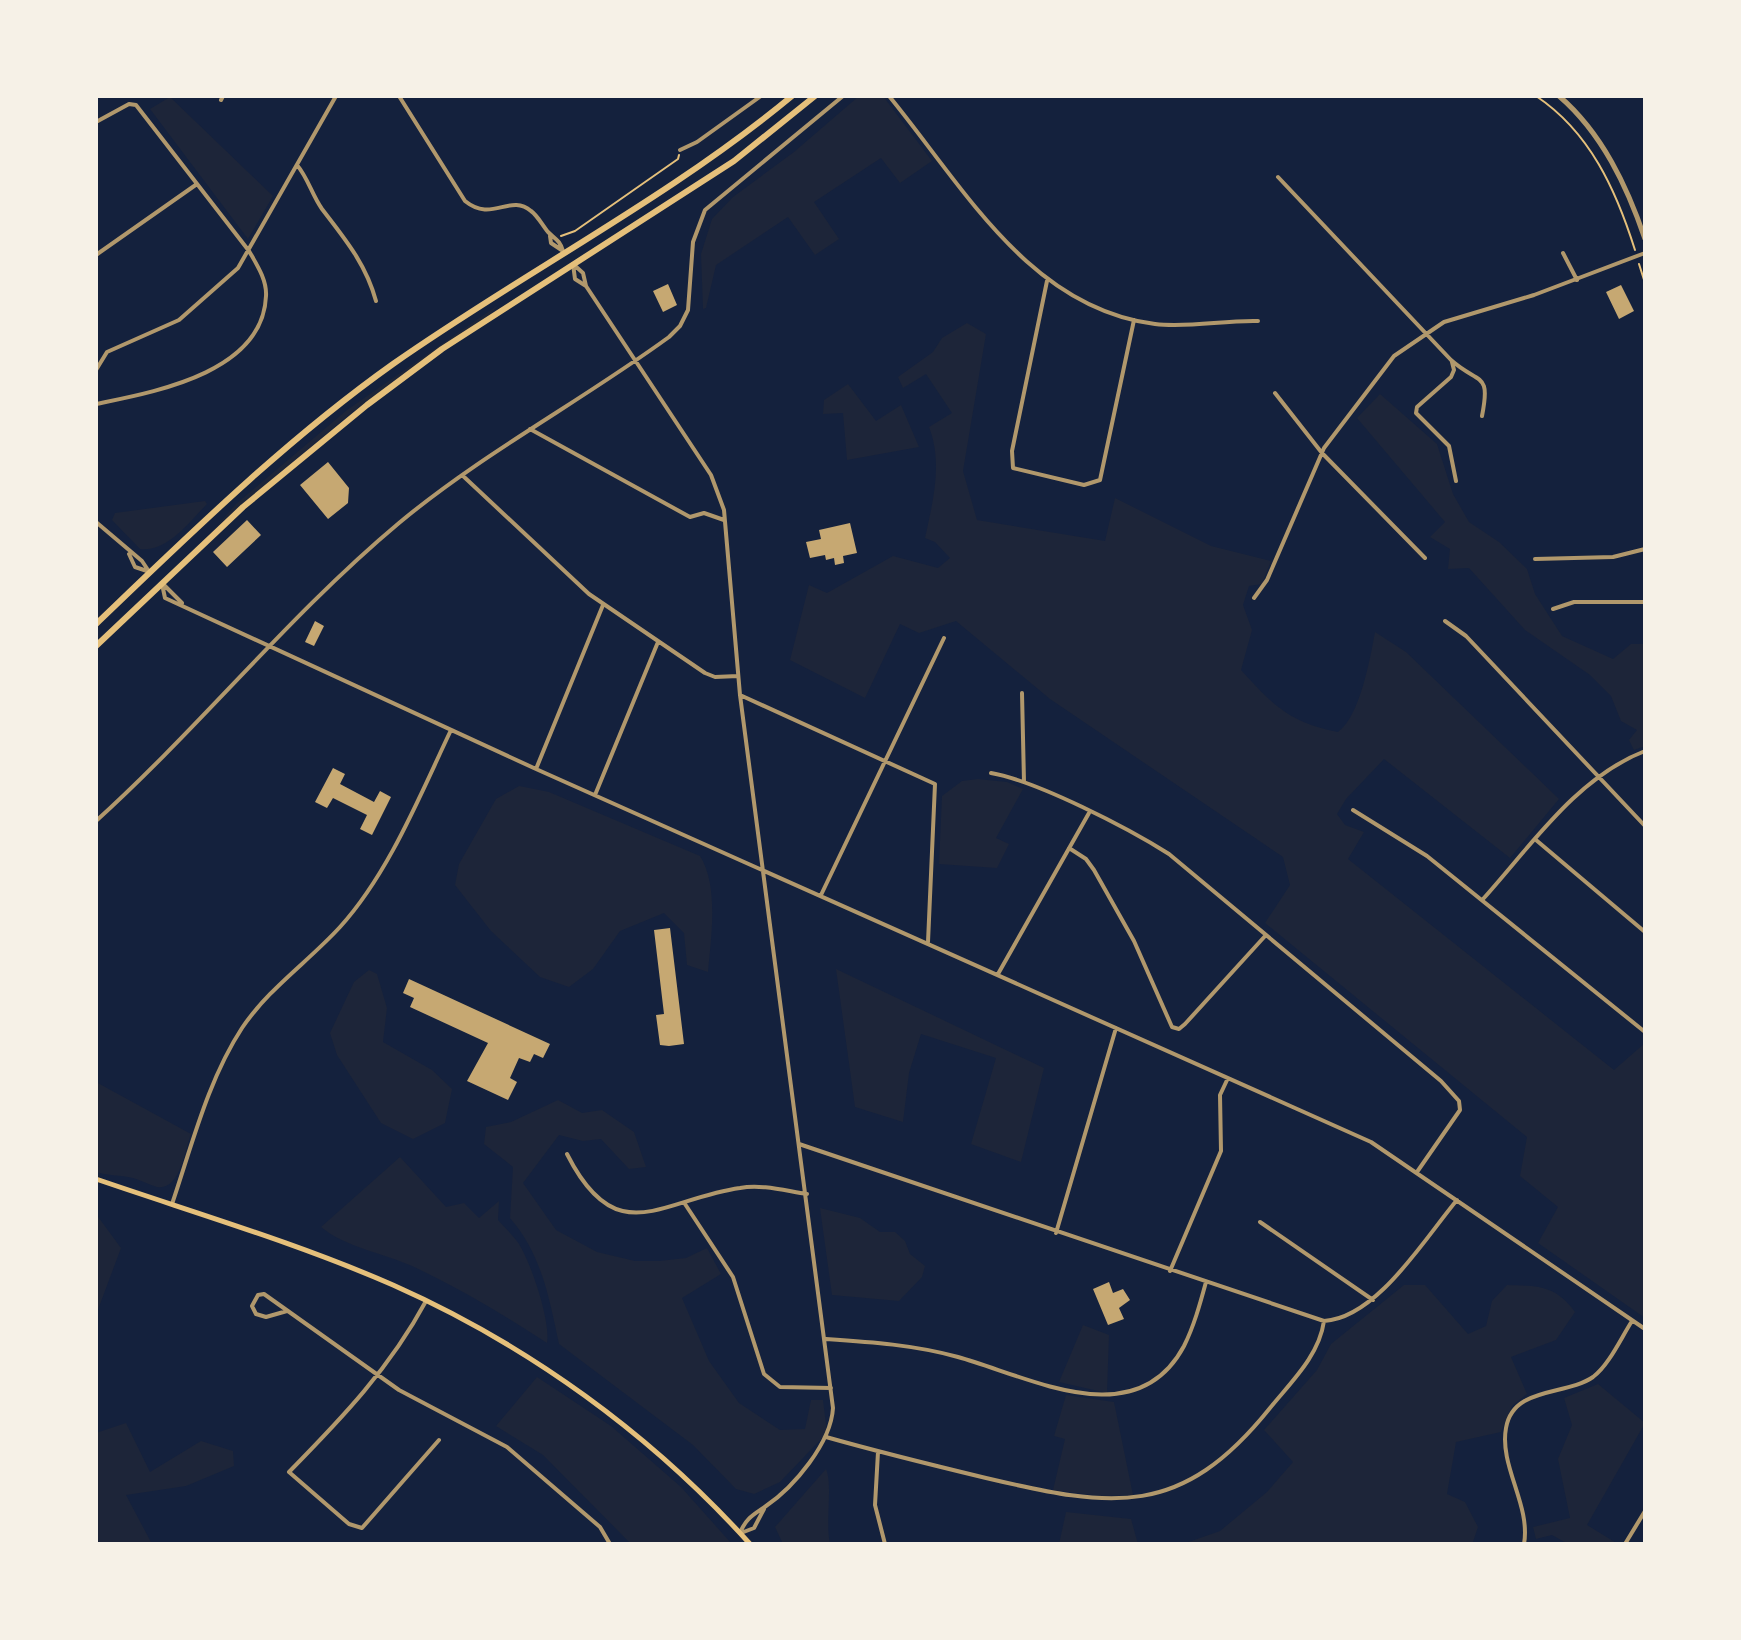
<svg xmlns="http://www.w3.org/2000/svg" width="1741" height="1640" font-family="'Fira Sans',sans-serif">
	<rect width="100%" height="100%" fill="#14213d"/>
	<!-- green -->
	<path fill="#1d2539" d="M859 96H883L932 161 900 183 881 158 814 202 839 239 815 255 788 217 716 265 706 308 703 309 701 254 712 219 733 197 794 152Z
		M170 97 273 196 248 239 150 109Z
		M498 305 490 315 350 414 217 526 236 504 347 410Z
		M967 323 986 334 963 471 977 520 1105 541 1115 498 1211 546 1271 561 1262 584 1249 586 1243 605 1252 630 1241 670C1274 706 1289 722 1338 732 1360 716 1370 659 1375 632L1406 652 1559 799 1510 858 1384 759 1346 799 1337 814 1345 825 1364 832 1348 859 1614 1070 1645 1043V1318L1538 1243 1558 1207 1520 1176 1527 1137 1265 923 1290 885 1283 857 1050 699 956 621 919 633 900 624 865 698 790 660 809 585 827 593 893 556 938 568 950 558 935 542 925 538C933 501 943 463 929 427L952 413 926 374 903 388 898 377 933 352 942 338Z
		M848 384 876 421 901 405 919 447 847 460 843 413 823 414 824 400Z
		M1380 394 1437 444 1453 494 1469 522 1499 542 1527 569 1535 594 1562 636 1613 659 1631 644H1645V746L1634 750 1629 740 1637 730 1621 721 1611 696 1590 675 1525 630 1469 568 1448 569 1450 549 1430 537 1445 522 1357 418Z
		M205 501 207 504C188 523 168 552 140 549L112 520 115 513Z
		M978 779 1007 782 1023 789 996 838 1009 844 997 868 939 864 942 796 962 781Z
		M519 786 549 792 700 856C719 886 711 938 708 972L687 965 684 933 664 913 620 931 593 969 569 987 540 977 491 931 455 885 459 864 496 799Z
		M836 969 1044 1068 1021 1162 971 1144 996 1058 921 1034 909 1073 903 1122 855 1107Z
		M369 970 377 974 387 1008 383 1042 432 1070 452 1089 445 1123 413 1139 381 1123 337 1055 330 1033 354 982Z
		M96 1082 191 1134C185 1150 180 1191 157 1187 149 1185 141 1180 133 1178 120 1175 109 1176 96 1172Z
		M558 1100 582 1113 602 1110 634 1132 646 1167 629 1169 601 1139 583 1141 559 1135 523 1183 556 1230 597 1252 635 1261H659L686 1258 707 1248 721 1274 682 1298 709 1361 739 1403 780 1430 805 1429 811 1400H823L827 1433 780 1482 754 1494 736 1489 693 1445 559 1344C549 1298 542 1255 510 1218L513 1167 484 1144 486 1127 511 1122Z
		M400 1157 446 1207 464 1203 479 1218 499 1201 498 1220C505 1228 513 1235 519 1244 531 1263 551 1322 547 1343 503 1314 459 1288 412 1266 383 1253 345 1247 321 1227Z
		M820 1208 860 1218 880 1232H895L905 1241 910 1254 925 1266 922 1277 899 1301 832 1295Z
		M96 1214 121 1248 96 1315Z
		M1404 1285H1425L1468 1334 1486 1326 1492 1301 1507 1285C1538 1286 1555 1285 1575 1312L1556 1340 1511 1357 1527 1394 1512 1406 1501 1432 1456 1442 1447 1494 1465 1502 1478 1527 1473 1542 1183 1544 1220 1531 1267 1492 1293 1462 1264 1430 1317 1370 1331 1344Z
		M1083 1325 1109 1335 1107 1393 1059 1382Z
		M537 1377 611 1426 681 1487 731 1543 631 1544 543 1455 496 1426Z
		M1598 1384 1645 1423 1587 1525 1618 1544H1568L1552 1535 1536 1539 1533 1527 1570 1518 1558 1459 1572 1425 1564 1398Z
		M1066 1395 1114 1402 1133 1495 1101 1496 1053 1490 1065 1439 1054 1436Z
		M126 1423 150 1472 201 1441 233 1451 234 1466 186 1486 126 1495 152 1544H96V1433Z
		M826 1469C833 1485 825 1520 830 1544H783L775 1527Z
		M1066 1512 1131 1519 1138 1544H1059Z"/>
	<!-- building -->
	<path fill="#c6a872" d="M668 284 677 305 663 312 653 291Z
		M1621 285 1634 311 1619 319 1606 292Z
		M328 462 349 488 348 503 328 519 300 485Z
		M247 520 261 535 227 567 213 552Z
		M850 523 857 553 843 556 844 563 835 565 834 558 826 560 825 555 810 558 806 542 821 539 819 530Z
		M315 621 324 626 314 646 305 642Z
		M333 768 345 774 340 784 374 802 380 791 391 797 372 835 360 829 367 815 333 798 327 808 315 802Z
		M670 928 684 1044 669 1046 660 1045 656 1015 664 1014 654 930Z
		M409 979 550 1044 543 1058 534 1054 530 1062 519 1058 510 1078 517 1082 508 1100 467 1081 488 1043 410 1007 414 998 403 993Z
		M1109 1282 1113 1293 1123 1289 1130 1300 1119 1308 1124 1319 1108 1325 1093 1289Z"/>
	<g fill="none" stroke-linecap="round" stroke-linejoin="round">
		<!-- path -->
		<path stroke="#e5c07b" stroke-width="2" d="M1536 96C1590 132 1616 190 1635 250
			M561 236 575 231 678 159 679 155
			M1639 264 1645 283"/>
		<!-- minor -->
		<path stroke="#b1986c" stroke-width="4" d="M399 96 465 201C492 223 510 193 531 211 538 216 542 225 548 232 555 239 560 240 563 251
			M889 96C963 186 1029 308 1155 324 1189 328 1224 320 1258 321
			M221 100 223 96
			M96 122 129 104 136 105 249 251C257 265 267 280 266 296 263 373 154 392 96 404
			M680 150 697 142 761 96
			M297 165C308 178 312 195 322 209 345 239 366 264 376 301
			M1278 177 1451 360C1479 385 1491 371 1482 416
			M550 236 551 243 563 251
			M1563 253 1577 280
			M96 255 197 184
			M573 264 583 273 586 286 711 475 724 510 740 695 833 1408C831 1443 794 1487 766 1506 753 1515 746 1518 740 1533
			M573 264 575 279 586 286
			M1047 281 1012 451 1013 468 1084 485 1100 480 1134 320
			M1452 362 1454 370 1451 377 1417 407 1416 413 1449 446 1456 481
			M96 370 107 352 179 320 238 268 336 96
			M1275 393 1322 453 1425 558
			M530 429 690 517 704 513 724 520
			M462 475 589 594 705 673 715 677 738 676
			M96 522 142 561 150 573
			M129 554 135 567 147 571
			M1535 559 1613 557 1645 549
			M162 584 165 598 536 769 1371 1142 1645 1329
			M163 584 182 603
			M1254 598 1267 580 1324 448 1394 356 1444 322 1534 295 1645 253
			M1553 609 1574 602H1645
			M1445 621 1466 636 1645 826
			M1022 693 1024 782
			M740 695 935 784 928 942
			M536 769 603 605
			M991 773C1037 781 1128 828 1169 854L1441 1081 1459 1101 1460 1110 1417 1172
			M595 795 658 642
			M1353 810 1427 856 1645 1032
			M96 821C201 726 290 614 399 523 483 453 580 402 669 337L680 326 688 310 693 242 705 210 843 96
			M1536 840 1645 932
			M1069 848 1086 859 1094 870 1134 941 1172 1027 1179 1029 1185 1024 1266 935
			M821 895 944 638
			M1483 899C1530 847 1577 777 1645 751
			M998 974 1089 813
			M799 1144 1324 1321C1377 1318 1425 1238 1457 1200
			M567 1154C617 1253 662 1199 740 1188 762 1184 786 1191 807 1194
			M172 1204C192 1145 208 1080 242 1028 269 988 308 962 340 927 389 873 420 795 451 730
			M685 1204 733 1277 764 1374 780 1387 831 1388
			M1260 1222 1373 1300
			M1056 1233 1116 1028
			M1170 1271 1221 1151 1220 1095 1228 1078
			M426 1301C390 1368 342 1418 289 1472L349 1524 362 1528 439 1440
			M287 1311 266 1317 256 1314 252 1306 258 1295 264 1294 399 1390 507 1447 600 1527 610 1544
			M826 1339C871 1342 915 1345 958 1357 1030 1377 1136 1436 1184 1346 1194 1326 1200 1304 1206 1282
			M826 1437C879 1452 932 1465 986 1478 1113 1508 1181 1519 1270 1408 1291 1382 1319 1356 1324 1321
			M878 1452 875 1505 885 1544
			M741 1533 754 1528 764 1509
			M1524 1544C1531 1505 1499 1466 1506 1428 1513 1386 1566 1396 1593 1377 1609 1365 1621 1338 1632 1321
			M1625 1544 1645 1511"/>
		<!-- tertiary -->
		<path stroke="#b1986c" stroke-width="5" d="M1559 96C1602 133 1627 186 1645 239"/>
		<!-- secondary -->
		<path stroke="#e5c07b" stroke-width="5" d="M96 1179C195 1213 297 1243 393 1285 528 1345 651 1434 750 1544"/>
		<!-- trunk -->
		<path stroke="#e5c07b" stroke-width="6" d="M96 624C191 533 286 440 393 364 524 272 669 198 792 96
			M96 646 243 507 367 405 442 349 734 161 815 96"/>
	</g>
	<!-- border -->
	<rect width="1741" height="1640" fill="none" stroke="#f6f1e7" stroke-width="196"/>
</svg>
